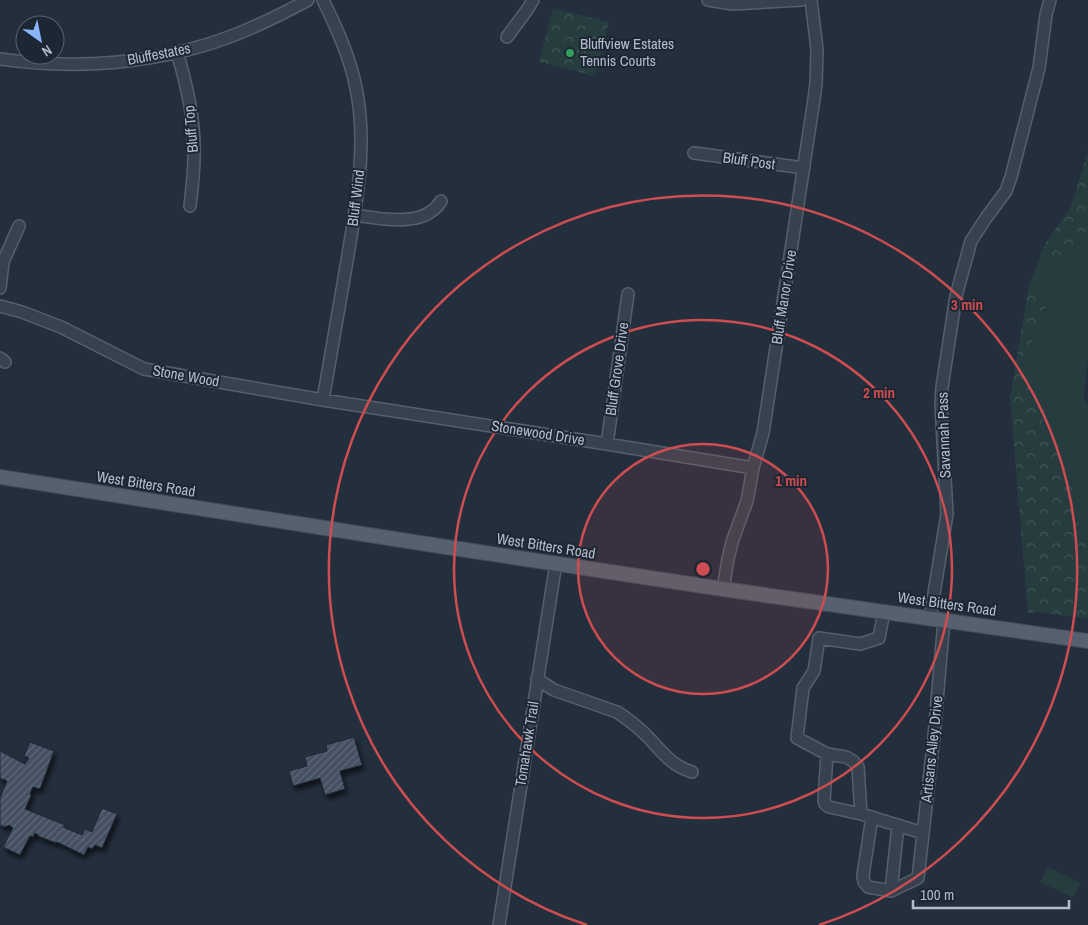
<svg xmlns="http://www.w3.org/2000/svg" width="1088" height="925" font-family="'Archivo Narrow',sans-serif">
	<defs>
		<pattern id="forest-crowns" width="20" height="18" patternUnits="userSpaceOnUse" patternTransform="scale(1.25)"><rect width="20" height="18" fill="#263c3f"/><path d="M2 6a3 3 0 1 1 6 0M12 15a3 3 0 1 1 6 0" fill="none" stroke="#435659"/></pattern>
		<pattern id="building-hatch" width="6" height="6" patternUnits="userSpaceOnUse" patternTransform="scale(1.25)"><rect width="6" height="6" fill="#455162"/><path d="M-1 1l2-2M0 6l6-6M5 7l2-2" fill="none" stroke="#5d6877"/></pattern>
		<filter id="shadow"><feDropShadow dx="2.5" dy="4.5" stdDeviation="2.5" flood-color="#0009"/></filter>
	</defs>
	<rect width="100%" height="100%" fill="#242f3e"/>
	<!-- green -->
	<path fill="#263c3f" d="M1088 234V358L1084 399 1088 404V545L1078 523 1071 480 1023 376 1036 325 1052 295 1029 286 1039 259 1057 262Z
		M1048 867 1081 883 1073 898 1040 882Z"/>
	<!-- forest -->
	<path fill="url(#forest-crowns)" d="M553 8 609 22 595 76 539 62Z
		M1088 151V234L1057 262 1039 259 1042 249 1071 206Z
		M1029 286 1052 295 1036 325 1023 376 1071 480 1078 523 1088 545V619L1038 612 1028 613 1010 398Z"/>
	<!-- building -->
	<path fill="url(#building-hatch)" stroke="#1f2835" filter="url(#shadow)" d="M354 737 362 765 340 771 345 789 325 795 320 778 293 786 289 771 307 766 305 757 327 751 326 745Z
		M30 742 54 751 40 789 33 787 30 794 31 796 25 809 65 825 63 827 82 835 85 829 92 832 102 808 117 814 102 848 95 845 92 849 88 847 84 855 57 842 56 843 38 836V835L35 833 33 837 30 836 20 855 3 847 13 828 9 825 5 827 0 825V798L7 781 0 778V751L25 764 29 758 24 756Z"/>
	<g fill="none" stroke-linecap="round" stroke-linejoin="round">
		<!-- minor casing -->
		<g stroke="#565f6c" stroke-width="14">
			<path id="minor" d="M323 0C337 29 350 57 356 88 368 145 356 205 347 261 339 307 331 354 323 400
				M708 0 733 4 801 0
				M507 37 527 10 533 0
				M177 52C187 86 195 120 194 156 194 172 192 189 190 206
				M0 59C76 70 156 64 229 37 256 27 282 14 308 0
				M694 153 804 168
				M354 215C376 218 415 226 433 210 436 208 439 204 441 201
				M0 288 3 262 19 226
				M0 306 22 312 61 327 144 369 323 400 607 444 753 468
				M0 358 5 362
				M607 444 628 294
				M723 589 728 559 732 542 747 501 753 468 763 433 813 106 816 84 817 49 811 0
				M930 618 947 514 941 404 942 387 956 296 971 241 986 218 1006 191 1011 177 1039 68 1046 15 1050 0
				M537 679 554 690 617 712C628 719 639 728 648 737 662 752 672 766 692 772
				M827 754 824 800 825 804 829 807 861 814 923 833
				M861 814 858 767 853 761 846 757 827 754 797 738 803 688 814 671 819 638 860 644 879 638 884 612
				M872 817 863 875 864 882 868 887 891 891 898 825
				M891 891 918 878 934 736 944 620
				M499 925 556 563"/>
		</g>
		<!-- major casing -->
		<g stroke="#414a57" stroke-width="16">
			<path id="major" d="M0 477 433 545 723 589 1088 641"/>
		</g>
		<!-- minor -->
		<use href="#minor" stroke="#38414e" stroke-width="11"/>
		<!-- major -->
		<use href="#major" stroke="#56606e" stroke-width="14"/>
	</g>
	<!-- distance rings -->
	<circle cx="703" cy="569" r="125" fill="#ce4d50" fill-opacity=".12"/>
	<g fill="none" stroke="#ce4d50" stroke-width="2.5">
		<circle cx="703" cy="569" r="125"/>
		<circle cx="703" cy="569" r="249"/>
		<path d="M587 925A374 374 0 1 1 819 925"/>
	</g>
	<!-- markers -->
	<circle fill="#2e9e5b" stroke="#1d2633" stroke-width="2" cx="570" cy="53" r="5"/>
	<g text-anchor="middle" stroke-width="4" stroke-linejoin="round" paint-order="stroke">
		<!-- poi labels -->
		<g font-size="15" fill="#b4bcc9" stroke="#1d2633" text-anchor="start">
			<text x="580" y="49">Bluffview Estates<tspan x="580" dy="17">Tennis Courts</tspan></text>
		</g>
		<!-- street labels -->
		<g font-size="15" fill="#b4bcc9" stroke="#1d2633">
			<text transform="translate(159 54) rotate(-11)" y="5">Bluffestates</text>
			<text transform="translate(191 129) rotate(-95)" y="5">Bluff Top</text>
			<text transform="translate(749 161) rotate(8)" y="5">Bluff Post</text>
			<text transform="translate(356 198) rotate(-83)" y="5">Bluff Wind</text>
			<text transform="translate(784 297) rotate(-81)" y="5">Bluff Manor Drive</text>
			<text transform="translate(617 369) rotate(-82)" y="5">Bluff Grove Drive</text>
			<text transform="translate(186 376) rotate(10)" y="5">Stone Wood</text>
			<text transform="translate(538 433) rotate(9)" y="5">Stonewood Drive</text>
			<text transform="translate(944 435) rotate(-92)" y="5">Savannah Pass</text>
			<text transform="translate(146 484) rotate(9)" y="5">West Bitters Road</text>
			<text transform="translate(546 546) rotate(9)" y="5">West Bitters Road</text>
			<text transform="translate(947 604) rotate(8)" y="5">West Bitters Road</text>
			<text transform="translate(527 744) rotate(-81)" y="5">Tomahawk Trail</text>
			<text transform="translate(932 749) rotate(-84)" y="5">Artisans Alley Drive</text>
		</g>
	</g>
	<circle cx="703" cy="569" r="8" fill="#ce4d50" stroke="#1d2633" stroke-width="2.5"/>
	<g font-size="15" text-anchor="middle" font-weight="bold" fill="#ce4d50" stroke="#1d2633" stroke-width="4" stroke-linejoin="round" paint-order="stroke">
		<text x="967" y="310">3 min</text>
		<text x="879" y="398">2 min</text>
		<text x="791" y="486">1 min</text>
	</g>
	<!-- north arrow -->
	<g transform="translate(40 40) rotate(147)"><circle r="24" fill="#1d2633" stroke="#59626f"/>
	<path d="M0-4L9 19L0 12L-9 19Z" fill="#8ab4f8"/>
	<text y="-8" font-size="14" font-weight="bold" text-anchor="middle" fill="#b4bcc9">N</text>
	</g>
	<!-- scale -->
	<path d="M913 900v8h156v-8" fill="none" stroke="#b4bcc9" stroke-width="2.5"/>
	<text x="920" y="900" font-size="15" fill="#b4bcc9" stroke="#1d2633" stroke-width="4" paint-order="stroke">100 m</text>
</svg>
